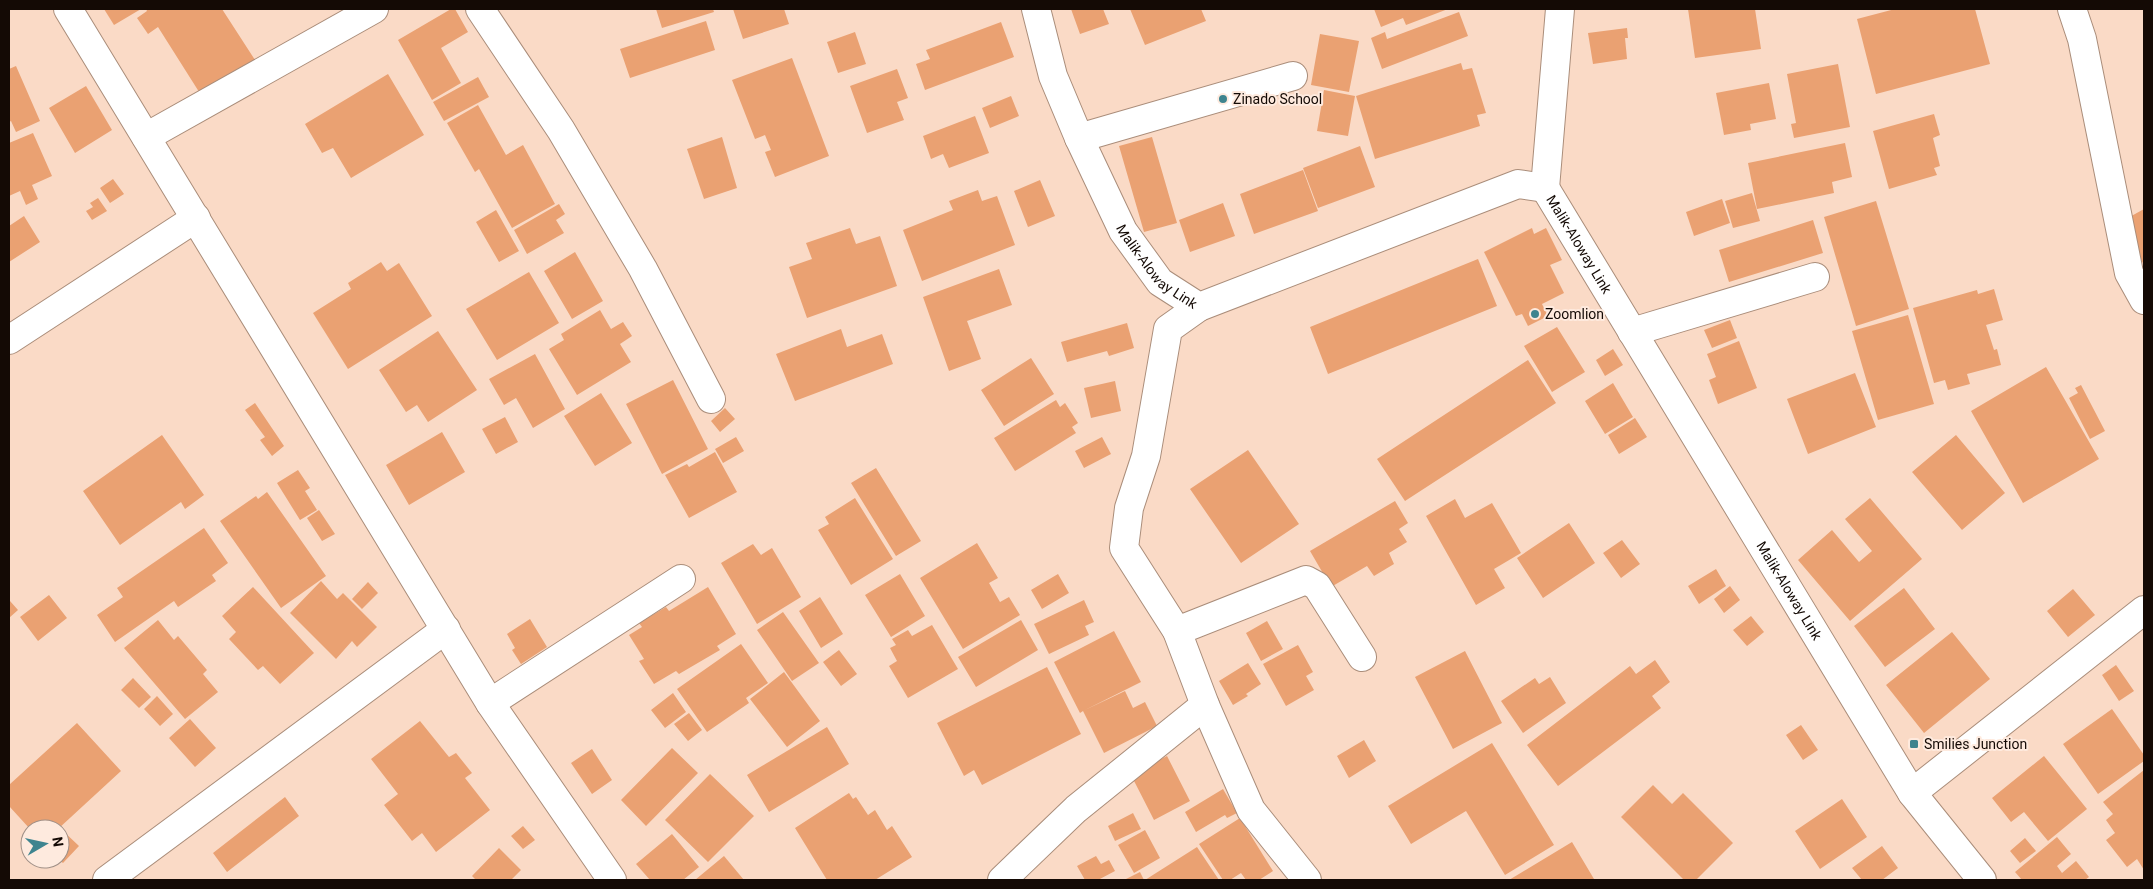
<svg xmlns="http://www.w3.org/2000/svg" width="2153" height="889" font-family="Roboto,sans-serif">
	<rect width="100%" height="100%" fill="#fadac6"/>
	<!-- building -->
	<path fill="#eaa172" d="M104 9H141L114 25Z
		M146 9H222L255 60 201 95 158 27 148 34 137 18 147 11Z
		M451 9H455L468 32 441 48 461 83 432 100 398 40Z
		M656 9H713L714 12 662 28Z
		M733 9H784L789 24 743 39Z
		M1071 9H1103L1109 24 1080 34Z
		M1130 9H1201L1206 21 1145 45Z
		M1374 9H1448L1406 25 1403 18 1381 27Z
		M1688 9H1755L1761 49 1695 58Z
		M1895 9H1975L1990 64 1876 94 1857 19Z
		M1459 12 1468 36 1382 69 1371 38 1385 32 1387 39Z
		M706 21 715 50 630 78 620 49Z
		M1001 22 1014 57 925 90 916 64 930 59 926 50Z
		M1627 28 1628 38H1625L1627 59 1593 64 1588 33Z
		M855 32 866 64 838 73 827 42Z
		M1320 34 1359 41 1349 92 1311 85Z
		M792 58 829 156 775 177 765 152 771 150 765 135 755 139 732 80Z
		M1461 63 1463 70 1472 68 1486 113 1477 115 1480 126 1375 159 1356 96Z
		M1838 64 1850 127 1794 138 1791 124 1796 123 1787 74Z
		M16 66 40 121 16 132 11 121 9 122V69Z
		M897 69 908 98 897 102 904 120 867 133 850 86Z
		M388 74 424 135 351 178 333 148 322 153 305 124Z
		M478 77 489 97 444 121 433 102Z
		M1769 83 1776 119 1750 124 1751 130 1724 135 1716 93Z
		M86 86 112 130 75 153 49 108Z
		M1324 90 1355 96 1348 136 1317 131Z
		M1011 96 1019 116 990 128 982 108Z
		M478 105 506 155 523 145 555 204 512 228 479 169 475 172 447 123Z
		M1934 114 1940 135 1933 138 1940 166 1934 168 1937 175 1889 189 1873 131Z
		M975 116 989 153 949 168 943 154 931 159 923 136Z
		M33 133 52 176 32 185 38 199 26 205 20 191 9 196V143Z
		M722 137 737 188 704 199 687 149Z
		M1152 137 1177 223 1144 232 1119 146Z
		M1845 143 1852 177 1832 182 1834 193 1757 209 1748 163Z
		M1360 146 1375 187 1318 208 1303 168Z
		M1303 170 1318 211 1254 234 1240 194Z
		M113 179 124 194 110 203 100 188Z
		M1040 180 1055 216 1028 227 1014 191Z
		M978 190 982 201 997 196 1015 245 922 281 903 230 953 210 949 201Z
		M1752 193 1760 221 1733 228 1725 201Z
		M98 198 107 211 92 220 86 211 93 207 90 203Z
		M1722 199 1730 223 1694 236 1686 212Z
		M1876 201 1909 309 1856 326 1824 217Z
		M1223 203 1235 236 1190 252 1179 220Z
		M559 204 565 214 556 220 564 233 527 254 514 230Z
		M2144 209V265L2131 241 2136 239 2126 219Z
		M496 210 519 251 499 262 476 222Z
		M24 216 40 242 9 262V226Z
		M1813 220 1823 253 1729 282 1719 250Z
		M850 228 856 244 880 236 897 286 807 318 789 267 812 259 806 243Z
		M1532 228 1534 234 1546 228 1562 260 1550 265 1564 293 1542 304 1548 316 1528 326 1522 314 1516 316 1484 252Z
		M575 252 603 301 572 319 544 271Z
		M1478 259 1497 306 1328 374 1310 327Z
		M381 262 387 271 399 263 432 316 348 369 313 313 351 289 348 283Z
		M999 269 1012 305 967 321 981 359 949 371 923 297Z
		M529 272 559 323 497 360 466 309Z
		M1994 289 2003 320 1986 325 1994 350 1997 349 2001 365 1967 374 1970 384 1948 390 1945 380 1934 383 1913 308 1977 290 1978 294Z
		M600 310 611 329 623 322 632 336 620 344 631 362 577 395 549 349 564 340 561 334Z
		M1908 315 1934 404 1878 420 1852 331Z
		M1730 320 1737 338 1712 348 1704 330Z
		M1127 323 1134 348 1109 356 1107 351 1067 362 1061 342Z
		M1557 327 1585 372 1552 392 1524 346Z
		M841 329 847 347 882 334 893 364 795 401 776 354Z
		M438 331 477 390 428 422 417 405 406 412 379 370Z
		M1739 341 1757 388 1718 404 1709 380 1716 377 1707 354Z
		M1613 349 1623 365 1605 376 1596 360Z
		M535 354 565 409 533 428 516 398 504 405 489 379Z
		M1031 358 1054 394 1004 426 981 390Z
		M1528 360 1556 403 1405 501 1377 459Z
		M2046 367 2099 459 2023 503 1971 411Z
		M1855 373 1876 427 1808 454 1787 399Z
		M673 380 708 449 662 474 626 404Z
		M1115 381 1121 411 1091 418 1084 388Z
		M1613 383 1633 417 1605 434 1585 401Z
		M2081 385 2105 431 2090 439 2069 398 2078 393 2075 388Z
		M601 393 632 443 595 466 564 416Z
		M1056 400 1060 407 1065 403 1078 423 1072 427 1076 433 1015 471 994 438Z
		M255 403 284 446 272 456 260 440 265 437 245 410Z
		M725 408 735 419 720 432 711 421Z
		M505 417 518 442 496 454 482 429Z
		M1635 418 1647 437 1619 454 1608 435Z
		M442 432 465 472 409 505 386 465Z
		M162 435 204 495 185 509 181 502 120 545 83 491Z
		M1956 435 2005 493 1962 530 1912 472Z
		M736 437 744 451 723 463 715 449Z
		M1102 437 1111 454 1084 468 1075 451Z
		M1248 450 1299 524 1241 563 1190 489Z
		M715 452 737 492 689 518 665 475 687 464 689 467Z
		M876 468 921 541 896 556 851 483Z
		M298 470 310 488 305 491 317 510 300 520 277 483Z
		M267 492 326 576 281 608 220 521 256 496 258 499Z
		M855 498 893 559 851 585 818 530 829 524 825 517Z
		M1870 498 1922 559 1850 621 1798 560 1832 530 1859 562 1872 551 1845 519Z
		M1455 499 1465 518 1492 503 1521 553 1494 569 1505 588 1476 605 1426 516Z
		M1395 501 1408 523 1399 529 1407 542 1389 553 1394 564 1374 576 1367 566 1331 587 1310 551Z
		M319 510 335 534 322 541 307 518Z
		M1569 523 1595 563 1543 598 1517 558Z
		M204 528 228 563 212 575 216 581 178 607 174 601 115 642 97 615 123 597 117 588Z
		M1622 540 1640 564 1621 578 1603 553Z
		M977 543 998 578 989 583 1000 602 1009 597 1020 615 963 649 920 578Z
		M753 544 761 555 772 548 801 597 757 624 721 563Z
		M1716 569 1726 586 1699 604 1688 586Z
		M900 574 925 616 891 637 865 595Z
		M1058 574 1069 593 1042 609 1031 590Z
		M321 581 337 599 343 593 377 627 357 647 352 641 336 659 290 613Z
		M368 582 378 593 362 609 352 599Z
		M1730 586 1740 600 1724 613 1714 599Z
		M253 587 314 653 280 684 263 666 258 670 229 639 236 632 222 616Z
		M708 587 736 634 717 646 720 650 679 674 676 671 654 684 639 661 644 659 629 635 642 627 639 623 666 607 669 611Z
		M1904 588 1935 629 1885 667 1854 626Z
		M2073 589 2095 615 2068 637 2047 611Z
		M49 595 67 618 38 641 20 617Z
		M820 597 843 634 821 648 799 611Z
		M1084 600 1094 622 1085 626 1089 635 1049 654 1034 624Z
		M10 601 18 610 9 618V602Z
		M783 612 819 663 792 681 757 630Z
		M1751 616 1764 632 1747 646 1733 630Z
		M530 619 547 647 521 664 512 650 515 648 507 634Z
		M158 620 174 640 178 636 207 670 203 674 218 692 185 719 124 648Z
		M1021 620 1038 650 976 687 958 657Z
		M1267 621 1283 649 1261 661 1246 633Z
		M932 625 958 669 908 698 889 666 897 661 890 648 896 645 892 639 908 630 912 636Z
		M1114 631 1141 682 1085 710 1125 691 1133 708 1145 702 1157 726 1104 753 1083 711 1080 713 1054 662Z
		M1952 632 1990 679 1924 733 1886 685Z
		M741 644 768 683 746 698 749 703 707 732 677 689Z
		M1298 645 1313 672 1306 676 1314 690 1286 706 1263 664Z
		M839 650 857 674 841 686 823 662Z
		M1465 651 1502 723 1453 749 1415 677Z
		M1655 660 1670 682 1652 696 1661 708 1558 786 1527 745 1630 666 1636 674Z
		M1248 663 1261 684 1246 694 1248 696 1233 705 1219 681Z
		M2116 665 2134 691 2119 701 2102 675Z
		M1047 667 1081 734 982 785 974 770 964 776 937 723Z
		M784 672 820 721 787 747 750 699Z
		M1550 677 1566 703 1523 733 1501 701 1535 678 1539 684Z
		M133 678 151 697 139 708 121 690Z
		M673 693 686 712 665 728 651 710Z
		M157 696 173 714 160 726 144 709Z
		M2112 709 2144 755V761L2098 794 2063 744Z
		M689 713 702 730 688 741 674 724Z
		M190 719 216 748 195 767 169 738Z
		M420 721 449 757 456 753 472 773 465 778 490 810 436 852 422 833 412 841 384 805 398 794 371 759Z
		M77 723 121 771 58 829H30L9 806V785Z
		M1801 725 1818 750 1803 760 1786 735Z
		M827 727 849 764 769 812 747 775Z
		M1364 740 1376 761 1349 778 1337 756Z
		M1492 743 1554 845 1505 875 1466 811 1411 844 1388 806Z
		M672 748 698 773 646 826 621 800Z
		M592 749 612 780 592 794 571 763Z
		M1167 756 1190 801 1154 820 1131 775Z
		M2044 756 2087 809 2048 841 2024 812 2011 822 1992 798Z
		M2144 770V870L2137 859 2127 867 2106 840 2115 833 2106 820 2113 814 2103 802Z
		M710 774 754 816 708 862 665 820Z
		M1653 785 1672 804 1683 793 1733 843 1696 880H1684L1621 817Z
		M1223 789 1237 813 1227 818 1225 815 1196 832 1185 812Z
		M849 793 853 799 856 797 868 815 875 810 887 830 892 826 912 857 875 880H827L795 828Z
		M285 797 299 816 227 872 213 853Z
		M1842 799 1867 837 1820 869 1795 831Z
		M1133 813 1141 829 1115 841 1108 826Z
		M1240 818 1273 871 1259 880H1246L1241 873 1230 880H1223L1199 844Z
		M523 826 535 840 523 849 511 836Z
		M61 829 79 846 63 863 58 859H60Z
		M1145 830 1160 858 1134 873 1118 845Z
		M672 834 699 867 683 880H650L636 864Z
		M2057 837 2071 854 2057 866 2062 873 2076 861 2089 877 2085 880H2022L2015 872Z
		M2025 838 2036 851 2020 863 2010 851Z
		M1572 842 1594 879 1592 880H1509Z
		M1882 846 1898 868 1882 880H1862L1852 868Z
		M1197 847 1219 880H1145Z
		M499 848 521 870 511 880H476L472 876Z
		M724 856 744 880H695Z
		M1096 856 1101 864 1109 860 1115 871 1098 880H1085L1077 866Z
		M1140 872 1144 880H1124Z"/>
	<g fill="none" stroke-linecap="round" stroke-linejoin="round">
		<!-- minor casing -->
		<g stroke="#aa8d7a" stroke-width="30">
			<g id="minor">
				<path d="M68 9 490 703 612 880"/>
				<path d="M480 9 561 130 643 269 711 399"/>
				<path id="s1" d="M1036 9 1053 76 1079 138 1123 231 1160 282 1199 307 1518 184 1545 188"/>
				<path d="M2072 9 2082 39 2129 273 2144 300"/>
				<path d="M146 137 374 9"/>
				<path d="M1079 138 1293 76"/>
				<path id="s2" d="M1545 188 1912 793 1982 880"/>
				<path d="M1545 188 1560 9"/>
				<path d="M1199 307 1168 329 1146 456 1129 508 1124 548 1177 631 1205 705 1251 810 1307 880"/>
				<path d="M1632 332 1815 277"/>
				<path d="M9 340 196 218"/>
				<path d="M1177 631 1306 580 1317 586 1362 657"/>
				<path d="M490 703 681 579"/>
				<path d="M1912 793 2144 610"/>
				<path d="M107 880 446 629"/>
				<path d="M1002 880 1076 809 1205 705"/>
			</g>
		</g>
		<!-- minor -->
		<use href="#minor" stroke="#fff" stroke-width="28"/>
	</g>
	<!-- markers -->
	<g fill="#3e848f" stroke="#feeade" stroke-width="2">
		<circle cx="1223" cy="99" r="5"/>
		<circle cx="1535" cy="314" r="5"/>
		<rect x="1909" y="739" width="10" height="10" rx="2.5"/>
	</g>
	<g text-anchor="middle" stroke-width="4" stroke-linejoin="round" paint-order="stroke">
		<!-- poi labels -->
		<g font-size="14" fill="#140a05" stroke="#feeade" text-anchor="start">
			<text x="1233" y="104">Zinado School</text>
			<text x="1545" y="319">Zoomlion</text>
			<text x="1924" y="749">Smilies Junction</text>
		</g>
		<!-- street labels -->
		<g font-size="14" fill="#140a05" stroke="#feeade">
			<text dy="5" stroke="none"><textPath href="#s2" startOffset="66">Malik-Aloway Link</textPath></text>
			<text dy="5" stroke="none"><textPath href="#s1" startOffset="289">Malik-Aloway Link</textPath></text>
			<text dy="5" stroke="none"><textPath href="#s2" startOffset="471">Malik-Aloway Link</textPath></text>
		</g>
	</g>
	<!-- border -->
	<rect width="2153" height="889" fill="none" stroke="#140a05" stroke-width="20"/>
	<!-- north arrow -->
	<g transform="translate(45 844) rotate(81)"><circle r="24" fill="#feeade" stroke="#a09087"/>
	<path d="M0-4L9 19L0 12L-9 19Z" fill="#3e848f"/>
	<text y="-8" font-size="14" font-weight="bold" text-anchor="middle" fill="#140a05">N</text>
	</g>
</svg>
